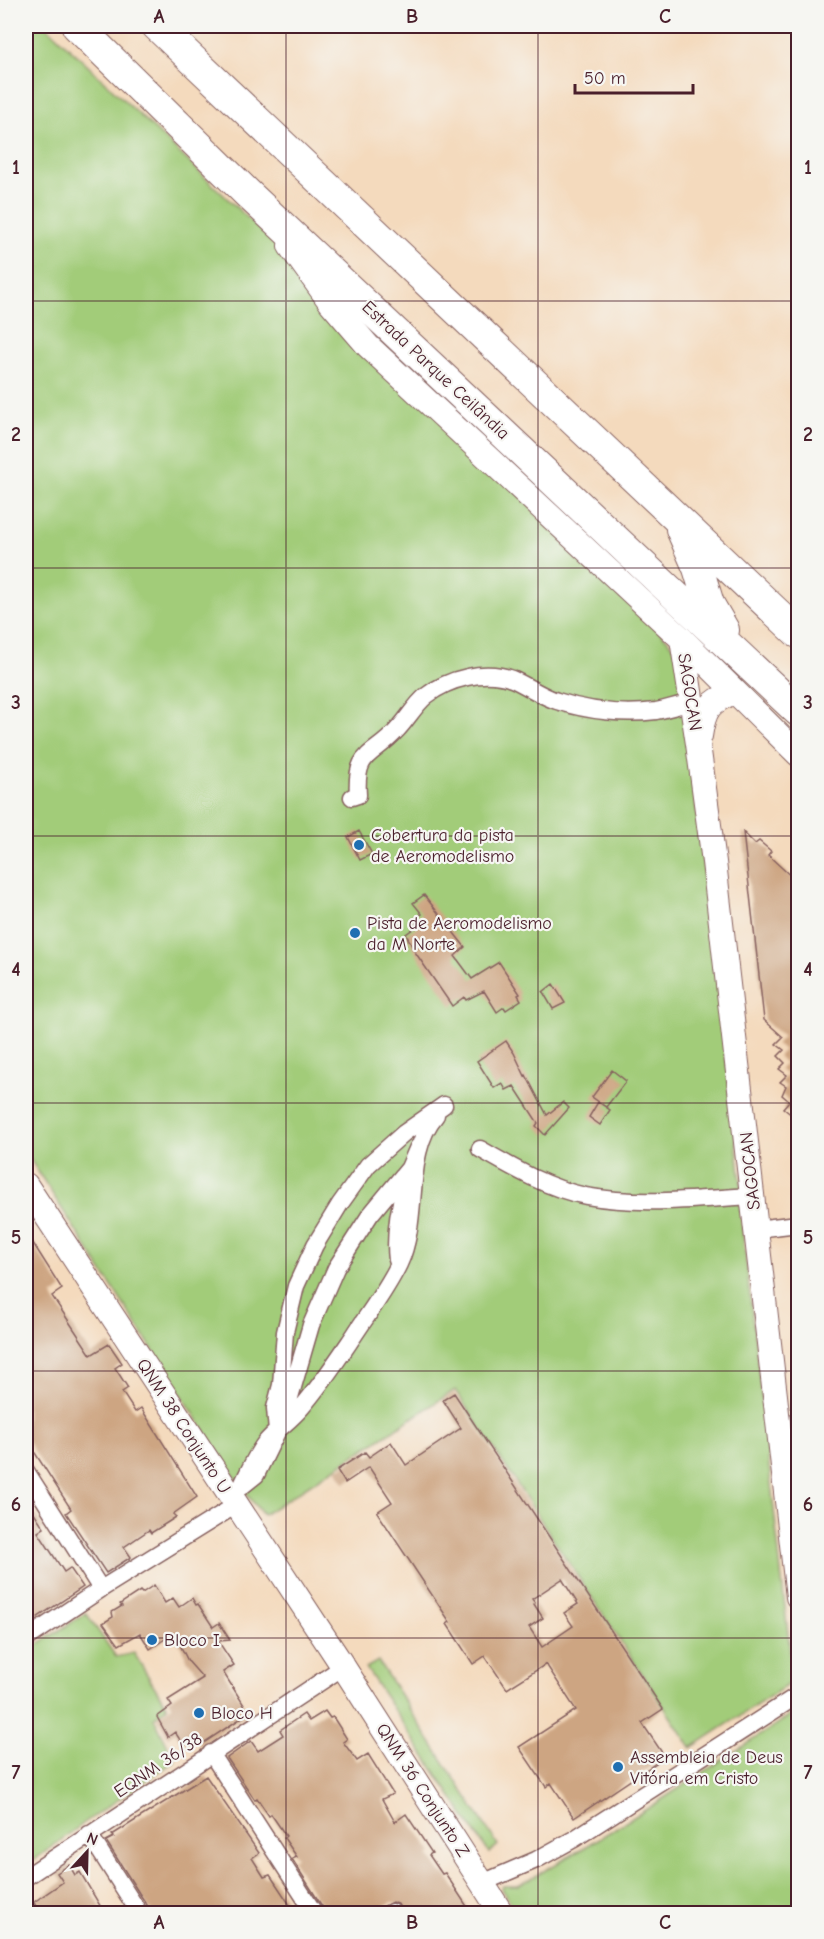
<svg xmlns="http://www.w3.org/2000/svg" width="824" height="1939" font-family="'Comic Neue',sans-serif">
	<rect width="100%" height="100%" fill="#f6f6f2"/>
	<filter id="ink" filterUnits="userSpaceOnUse"><feTurbulence type="fractalNoise" baseFrequency=".0167" numOctaves="2"/><feDisplacementMap in="SourceGraphic" scale="12" xChannelSelector="R" yChannelSelector="G"/><feConvolveMatrix kernelMatrix="1 2 1 2 8 2 1 2 1" color-interpolation-filters="sRGB"/></filter>
	<filter id="wash" filterUnits="userSpaceOnUse"><feTurbulence type="fractalNoise" baseFrequency=".008" numOctaves="4" result="noise"/><feDisplacementMap in="SourceGraphic" scale="24" xChannelSelector="R" yChannelSelector="G"/><feGaussianBlur stdDeviation="1.35" result="paint"/><feColorMatrix in="noise" values="0 0 0 0 0 0 0 0 0 0 0 0 0 0 0 0 0 1.4 0 .05"/><feComposite in="paint" operator="in"/></filter>
	<g filter="url(#wash)">
		<rect width="100%" height="100%" fill="#f4dabd"/>
		<!-- green -->
		<path fill="#a2cc79" stroke="#767652" stroke-width="1.5" d="M26 26H46L294 262 667 639 678 654 742 1190 740 1208 793 1679 792 1682 691 1748 455 1390 263 1515 241 1487 26 1153Z
			M86 1613 116 1657 134 1653 167 1707 154 1718 175 1761 84 1823 26 1866V1652Z
			M378 1661 498 1845 489 1853 366 1668Z
			M797 1711 798 1726V1913H518L501 1889 503 1886H518L582 1849 658 1802Z"/>
		<g id="blocks">
			<!-- building -->
			<path fill="#cda582" fill-rule="evenodd" d="M359 831 372 854 360 860 348 837Z
				M743 832 755 844 759 841 771 851 768 855 796 881 798 896V1120L783 1108 789 1101 782 1095 786 1086 780 1082 787 1075 779 1069 785 1063 778 1056 784 1050 776 1044 783 1037 764 1020Z
				M424 895 465 947 455 956 472 979 499 962 520 994 518 995 521 1000 506 1010 504 1007 497 1012 484 991 466 1000 464 997 452 1006 415 952 406 934 417 926 413 919 422 914 413 903Z
				M553 984 565 1003 553 1009 543 992Z
				M506 1041 514 1053 525 1076 526 1075 547 1115 563 1102 569 1108 545 1135 536 1126 538 1123 514 1086 506 1090 502 1083 494 1088 477 1061Z
				M612 1070 626 1081 606 1107 592 1097Z
				M598 1102 610 1110 600 1125 589 1117Z
				M26 1232 62 1289 52 1296 64 1314 91 1355 109 1344 122 1363 115 1368 128 1388 122 1392 135 1412 141 1408 197 1497 173 1514 176 1517 151 1533 149 1530 124 1547 131 1557 106 1573 66 1513 71 1509 26 1439Z
				M454 1393 663 1709 642 1723 665 1757 574 1818 551 1783 546 1787 519 1747 576 1710 546 1664 507 1689 485 1656 473 1664 447 1624 450 1622 377 1512 392 1502 369 1467 345 1483 337 1470 365 1452 369 1457 391 1442 406 1465 461 1428 443 1400ZM562 1579 578 1604 564 1613 573 1626 542 1647 529 1627 543 1618 534 1604 535 1603 532 1599Z
				M26 1500 44 1528 38 1532 64 1572 70 1568 83 1587 26 1625Z
				M154 1585 165 1603 173 1598 179 1607 192 1598 196 1605 198 1604 213 1627 219 1623 230 1640 218 1641 234 1665 223 1672 249 1713 199 1746 194 1738 185 1743 184 1742 182 1743 175 1732 168 1737 157 1717 172 1706 168 1700 203 1678 188 1661 174 1633 150 1649 140 1633 119 1645 103 1623 113 1617 112 1612 122 1606 120 1604 140 1591 142 1593Z
				M325 1711 330 1718 333 1717 347 1739 343 1742 357 1761 368 1754 393 1794 382 1799 395 1822 406 1814 432 1853 429 1855 442 1874 445 1873 472 1914H403L398 1904 392 1902 384 1906 382 1914H327L292 1859 297 1857 284 1838 286 1836 271 1814 269 1816 257 1798 255 1800 227 1758 251 1741 258 1751 283 1735 280 1730 304 1714 309 1721Z
				M206 1776 259 1853 252 1858 264 1877 270 1875 296 1914H153L139 1893 106 1841 114 1837 112 1835Z
				M69 1865 75 1875 80 1872 105 1914H39L34 1902 63 1882 57 1873Z"/>
		</g>
	</g>
	<g filter="url(#ink)">
		<use href="#blocks" fill-opacity="0" stroke="#86605e" stroke-width="1.5"/>
		<g fill="none" stroke-linecap="round" stroke-linejoin="round">
			<!-- street casing -->
			<g stroke="#86605e" stroke-width="19">
				<path id="street" d="M352 797 358 795C355 750 372 758 397 730 407 720 415 705 426 696 449 678 485 669 512 679 528 686 541 696 557 701 588 711 624 715 656 711 668 709 680 704 692 703
					M418 1147 409 1168 370 1215 336 1268 311 1325 286 1411 277 1432 275 1408 281 1385 285 1332 296 1286 315 1245 340 1204 368 1165 404 1133 444 1105
					M480 1149C513 1168 549 1189 586 1196 640 1206 698 1199 753 1196
					M756 1229 798 1224
					M397 1260C394 1236 399 1208 405 1185
					M277 1432 256 1475 241 1487C248 1473 255 1456 265 1443 276 1430 290 1421 301 1408 321 1385 338 1359 355 1334 370 1311 387 1289 399 1264 421 1217 403 1153 436 1115
					M26 1471 101 1589
					M26 1639 101 1589 236 1505
					M211 1753 315 1914
					M89 1834 140 1914
					M26 1877 343 1667
					M482 1883 536 1860 574 1839 798 1695
					M26 1909 29 1914
					M392 1912 393 1914"/>
			</g>
			<!-- secondary casing -->
			<g stroke="#86605e" stroke-width="26">
				<path id="secondary" d="M290 246 331 303 368 346 682 639 798 754
					M682 639 698 744 714 862 798 1597
					M700 736C704 709 709 702 734 692
					M26 1185 337 1657 502 1914"/>
			</g>
			<!-- highway casing -->
			<g stroke="#86605e" stroke-width="32">
				<path id="highway" d="M77 26 247 193 798 711
					M157 26 798 633
					M681 529 698 568 709 604 724 630"/>
			</g>
			<!-- street -->
			<use href="#street" stroke="#fff" stroke-width="16"/>
			<!-- secondary -->
			<use href="#secondary" stroke="#fff" stroke-width="24"/>
			<!-- highway -->
			<use href="#highway" stroke="#fff" stroke-width="30"/>
		</g>
	</g>
	<!-- grid -->
	<path fill="none" stroke="#4a1f2b" stroke-width="1.5" stroke-opacity="0.55" d="M286 26V1914M538 26V1914M26 301H798M26 568H798M26 836H798M26 1103H798M26 1371H798M26 1638H798"/>
	<!-- markers -->
	<g fill="#1f6fb2" stroke="#f6f6f2" stroke-width="2">
		<circle cx="359" cy="845" r="6"/>
		<circle cx="355" cy="933" r="6"/>
		<circle cx="152" cy="1640" r="6"/>
		<circle cx="199" cy="1713" r="6"/>
		<circle cx="618" cy="1767" r="6"/>
	</g>
	<g text-anchor="middle" stroke-width="4.5" stroke-linejoin="round" paint-order="stroke">
		<!-- street labels -->
		<g font-size="18" fill="#4a1f2b" stroke="#f6f6f2">
			<text transform="translate(436 370) rotate(43)" y="6">Estrada Parque Ceilândia</text>
			<text transform="translate(690 692) rotate(81)" y="6">SAGOCAN</text>
			<text transform="translate(750 1171) rotate(-96)" y="6">SAGOCAN</text>
			<text transform="translate(184 1426) rotate(57)" y="6">QNM 38 Conjunto U</text>
			<text transform="translate(158 1765) rotate(-34)" y="6">EQNM 36/38</text>
			<text transform="translate(423 1790) rotate(57)" y="6">QNM 36 Conjunto Z</text>
		</g>
		<!-- poi labels -->
		<g font-size="18" fill="#4a1f2b" stroke="#f6f6f2" text-anchor="start">
			<text x="371" y="841">Cobertura da pista<tspan x="371" dy="21">de Aeromodelismo</tspan></text>
			<text x="367" y="929">Pista de Aeromodelismo<tspan x="367" dy="21">da M Norte</tspan></text>
			<text x="164" y="1646">Bloco I</text>
			<text x="211" y="1719">Bloco H</text>
			<text x="630" y="1763">Assembleia de Deus<tspan x="630" dy="21">Vitória em Cristo</tspan></text>
		</g>
	</g>
	<!-- margin -->
	<rect width="824" height="1939" fill="none" stroke="#f6f6f2" stroke-width="66"/>
	<!-- north arrow -->
	<g transform="translate(87 1852) rotate(22)" stroke="#f6f6f2" stroke-width="4.5" paint-order="stroke">
	<path d="M0-4.5L10 22L0 15L-10 22Z" fill="#4a1f2b"/>
	<text y="-9" font-size="16" font-weight="bold" text-anchor="middle" fill="#4a1f2b">N</text>
	</g>
	<!-- scale -->
	<path d="M575 84v9h118v-9" fill="none" stroke="#4a1f2b" stroke-width="3"/>
	<text x="584" y="84" font-size="18" fill="#4a1f2b" stroke="#f6f6f2" stroke-width="4.5" paint-order="stroke">50 m</text>
	<rect x="33" y="33" width="758" height="1873" fill="none" stroke="#4a1f2b" stroke-width="2"/>
	<g font-size="20" text-anchor="middle" font-weight="bold" fill="#4a1f2b">
		<text x="159" y="23">A</text>
		<text x="412" y="23">B</text>
		<text x="665" y="23">C</text>
		<text x="16" y="174">1</text>
		<text x="808" y="174">1</text>
		<text x="16" y="441">2</text>
		<text x="808" y="441">2</text>
		<text x="16" y="709">3</text>
		<text x="808" y="709">3</text>
		<text x="16" y="976">4</text>
		<text x="808" y="976">4</text>
		<text x="16" y="1244">5</text>
		<text x="808" y="1244">5</text>
		<text x="16" y="1511">6</text>
		<text x="808" y="1511">6</text>
		<text x="16" y="1779">7</text>
		<text x="808" y="1779">7</text>
		<text x="159" y="1929">A</text>
		<text x="412" y="1929">B</text>
		<text x="665" y="1929">C</text>
	</g>
</svg>
